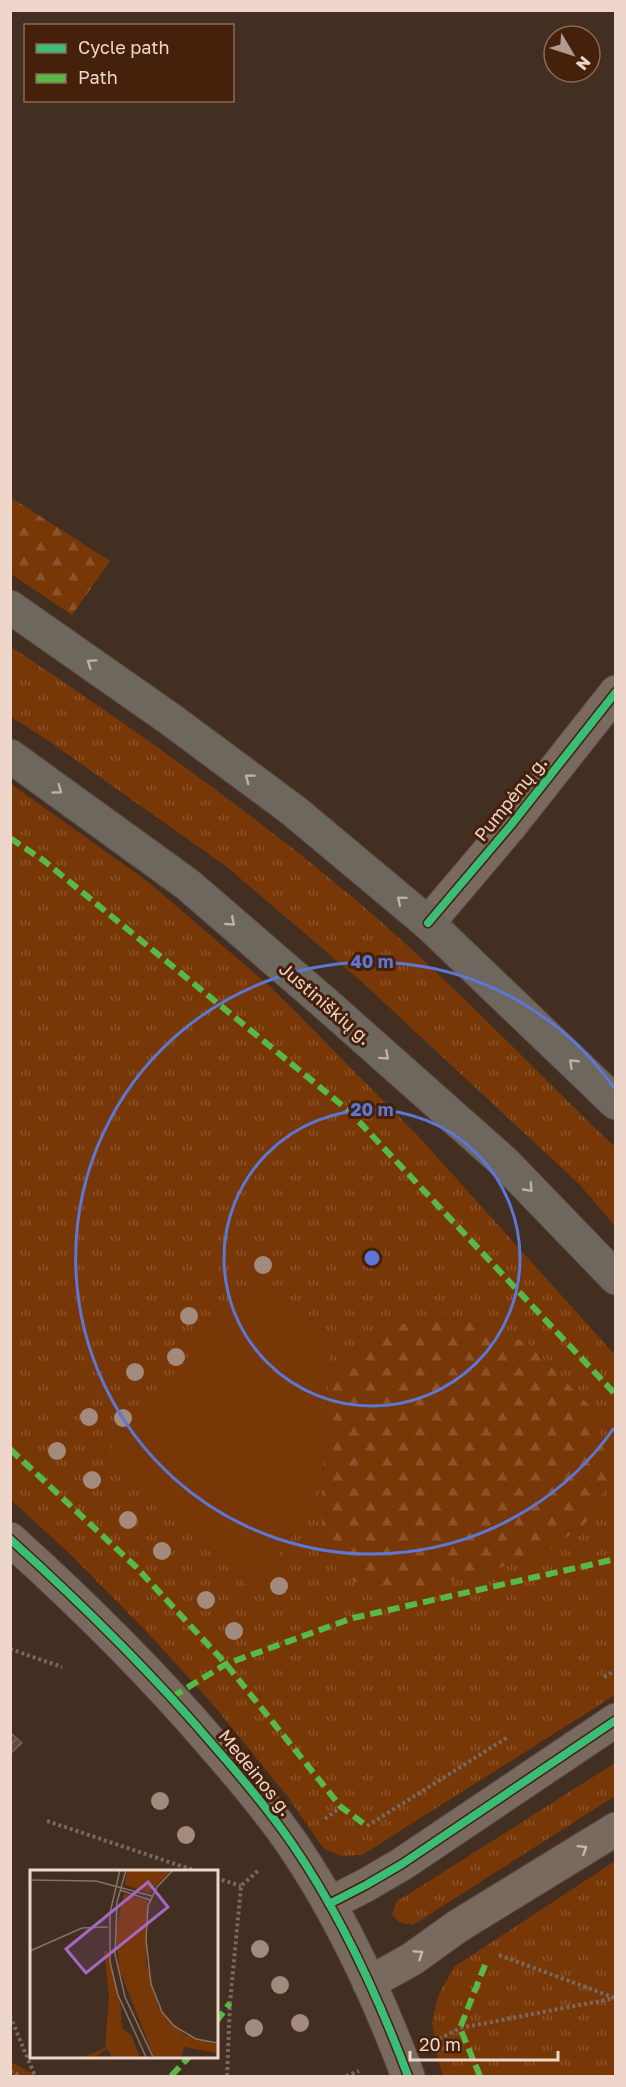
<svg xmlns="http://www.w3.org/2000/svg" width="626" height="2087" font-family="'Golos Text',sans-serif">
	<defs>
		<pattern id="grass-tufts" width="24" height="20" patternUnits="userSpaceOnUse" patternTransform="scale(1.5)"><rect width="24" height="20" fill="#783707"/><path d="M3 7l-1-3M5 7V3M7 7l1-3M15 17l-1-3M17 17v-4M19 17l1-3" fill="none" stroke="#8c532a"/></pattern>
		<pattern id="forest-firs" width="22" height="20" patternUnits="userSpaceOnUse" patternTransform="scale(1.5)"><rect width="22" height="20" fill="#783707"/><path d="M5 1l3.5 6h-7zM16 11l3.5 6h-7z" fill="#8c532a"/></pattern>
		<pattern id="building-hatch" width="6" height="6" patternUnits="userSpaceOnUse" patternTransform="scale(1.5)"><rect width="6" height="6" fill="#64453e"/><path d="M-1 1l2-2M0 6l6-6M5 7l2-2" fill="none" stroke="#7a5f59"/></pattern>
	</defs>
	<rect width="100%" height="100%" fill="#432e22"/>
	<!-- grass -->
	<path fill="url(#grass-tufts)" fill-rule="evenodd" d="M10 646C130 726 248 809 358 902 448 978 530 1066 615 1147V1226L580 1185 363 983 227 867 46 739 11 717Z
		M11 784 147 881 274 990 419 1137 615 1355V1695L362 1855 341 1856 323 1848 288 1797 210 1701 146 1631 69 1553 11 1500ZM459 1318 526 1342 592 1408 586 1523 551 1548 500 1568 424 1588 321 1509 329 1374 382 1326Z
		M615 1763V1796L413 1925 399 1922 392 1915 396 1902Z
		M615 1861V2076H443L438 2060 432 2023 438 1996 454 1967Z"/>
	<!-- forest -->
	<path fill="url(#forest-firs)" d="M10 497 110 561 72 615 11 574Z
		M459 1318 526 1342 592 1408 611 1476 586 1523 551 1549 500 1568 424 1588 354 1582 323 1539 321 1509 329 1374 382 1326Z"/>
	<!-- park -->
	<path fill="#783707" d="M257 1274 331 1336 315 1510 250 1589 111 1448Z
		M11 2062 37 2076H11Z"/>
	<!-- building -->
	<path fill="url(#building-hatch)" stroke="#715d57" stroke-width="1.5" d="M10 1732 22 1743 10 1754Z"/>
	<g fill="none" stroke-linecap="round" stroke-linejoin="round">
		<!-- minor casing -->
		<g stroke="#5b4940" stroke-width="35">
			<path id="minor" d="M428 923 511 825 616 692
				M10 1539C82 1604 151 1672 214 1746 242 1778 269 1810 293 1845 340 1914 379 1999 408 2076
				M329 1904 366 1885 402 1864 616 1720
				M369 1983 412 1959 458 1926 616 1829"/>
		</g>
		<!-- major casing -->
		<g stroke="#5b4940" stroke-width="35">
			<path id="major" d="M10 607 170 719 294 811 428 923 616 1103
				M10 756 187 884 326 1004 504 1162 616 1278"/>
		</g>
		<!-- path -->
		<path stroke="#786860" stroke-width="4" stroke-dasharray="3 3" stroke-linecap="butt" d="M10 1649 62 1667
			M604 1677 616 1670
			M325 1819 341 1807
			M47 1821 196 1871
			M367 1826 508 1737
			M216 1878 241 1886
			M499 1955 615 1998
			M10 2016 35 2076
			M439 2039 460 2028 616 1998
			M10 2071 21 2076
			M227 2076 230 2003 241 1886 260 1869
			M346 2076 359 2071"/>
		<!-- minor -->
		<use href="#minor" stroke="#79695f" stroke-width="33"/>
		<!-- major -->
		<use href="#major" stroke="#6e675e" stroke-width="33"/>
		<!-- quiet -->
		<path stroke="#58b947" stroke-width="6" stroke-dasharray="12 6" stroke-linecap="butt" d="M10 838 43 860 349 1111 616 1395
			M10 1449 136 1567 226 1664 341 1807 367 1826
			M172 1697 226 1664 353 1618 616 1559
			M216 2022 230 2003
			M171 2076 190 2056
			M480 2076 460 2028 487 1960"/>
		<!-- cycleway casing -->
		<g stroke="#45200a" stroke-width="11">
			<path id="cycleway" d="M428 923 511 825 616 692
				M10 1539C82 1604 151 1672 214 1746 242 1778 269 1810 293 1845 340 1914 379 1999 408 2076
				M329 1904 366 1885 402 1864 616 1720"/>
		</g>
		<!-- cycleway -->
		<use href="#cycleway" stroke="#3abd76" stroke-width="8"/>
	</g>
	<!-- trees -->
	<g fill="#a28a7d">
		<circle cx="263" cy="1265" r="9"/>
		<circle cx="189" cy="1316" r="9"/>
		<circle cx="176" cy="1357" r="9"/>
		<circle cx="135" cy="1372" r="9"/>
		<circle cx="89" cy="1417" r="9"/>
		<circle cx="123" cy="1418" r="9"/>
		<circle cx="57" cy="1451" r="9"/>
		<circle cx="92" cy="1480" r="9"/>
		<circle cx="128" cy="1520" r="9"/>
		<circle cx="162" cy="1551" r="9"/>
		<circle cx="279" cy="1586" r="9"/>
		<circle cx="206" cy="1600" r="9"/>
		<circle cx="234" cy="1631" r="9"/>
		<circle cx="160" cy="1801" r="9"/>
		<circle cx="186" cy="1835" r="9"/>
		<circle cx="260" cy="1949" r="9"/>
		<circle cx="280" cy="1985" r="9"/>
		<circle cx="300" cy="2023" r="9"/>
		<circle cx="254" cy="2028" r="9"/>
	</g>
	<!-- one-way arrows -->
	<defs><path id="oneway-chevron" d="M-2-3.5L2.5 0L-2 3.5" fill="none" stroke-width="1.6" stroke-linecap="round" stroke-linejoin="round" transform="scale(1.5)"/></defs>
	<g stroke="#c2afa4">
		<use href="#oneway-chevron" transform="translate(91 663) rotate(-145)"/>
		<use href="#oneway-chevron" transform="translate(249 778) rotate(-143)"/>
		<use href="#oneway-chevron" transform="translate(58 790) rotate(36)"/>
		<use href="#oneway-chevron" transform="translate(401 900) rotate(-140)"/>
		<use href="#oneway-chevron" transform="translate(231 922) rotate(41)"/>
		<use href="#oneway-chevron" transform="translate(385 1056) rotate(42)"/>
		<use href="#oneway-chevron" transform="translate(573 1063) rotate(-136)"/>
		<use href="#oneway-chevron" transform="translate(529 1188) rotate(46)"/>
	</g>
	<g stroke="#ccb5aa">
		<use href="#oneway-chevron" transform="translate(583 1849) rotate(-32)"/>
		<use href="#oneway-chevron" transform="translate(419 1954) rotate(-34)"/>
	</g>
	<!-- distance rings -->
	<g fill="none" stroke="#5c77d4" stroke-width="3">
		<circle cx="372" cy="1258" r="148"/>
		<path d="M614 1428A296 296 0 1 1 614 1088"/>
	</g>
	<g text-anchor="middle" stroke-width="6" stroke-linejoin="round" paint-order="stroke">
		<!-- street labels -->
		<g font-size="18" fill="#efd6ca" stroke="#45200a">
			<text transform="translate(511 799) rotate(-51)" y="6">Pumpėnų g.</text>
			<text transform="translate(325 1004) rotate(41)" y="6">Justiniškių g.</text>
			<text transform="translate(255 1773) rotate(51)" y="6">Medeinos g.</text>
		</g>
	</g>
	<!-- overview -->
	<g transform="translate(30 1870)">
		<rect width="188" height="188" fill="#432e22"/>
		<path d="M97 0H141L119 23 95 15ZM94 23 118 31 116 91 128 137 154 165 187 174V187L186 183 154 177 152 187H124L89 99 86 61Z" fill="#783707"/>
		<path d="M74 81H78L91 138 92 158 101 165 110 187H82L77 179 66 186 54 187 75 178 79 126Z" fill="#783707"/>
		<path fill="none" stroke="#887165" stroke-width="1.5" d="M90 0 80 43V92L88 125 116 187M96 0 87 32 85 84 95 127 123 187M143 0 127 17 118 36 116 70 121 114 132 142 144 156 166 169 188 173M0 10 66 11 122 26M90 20 120 30M0 81 52 58 78 57"/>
		<path fill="#a468c3" fill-opacity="0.15" stroke="#a468c3" stroke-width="3" d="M118 12 138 37 56 103 36 79Z"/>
		<rect width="188" height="188" fill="none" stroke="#efd6ca" stroke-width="3"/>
	</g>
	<circle cx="372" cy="1258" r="9" fill="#5c77d4" stroke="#45200a" stroke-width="3"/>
	<g font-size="18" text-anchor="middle" font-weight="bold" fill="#5c77d4" stroke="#45200a" stroke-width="6" stroke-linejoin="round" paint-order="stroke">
		<text x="372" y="968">40 m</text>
		<text x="372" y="1116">20 m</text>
	</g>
	<!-- border -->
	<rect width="626" height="2087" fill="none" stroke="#efd6ca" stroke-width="24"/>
	<!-- legend -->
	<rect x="24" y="24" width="210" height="78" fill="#45200a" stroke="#896957" stroke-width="1.5"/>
	<rect x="36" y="44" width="30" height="9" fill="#3abd76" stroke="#896957" stroke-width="1.5"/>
	<text x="78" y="54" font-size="18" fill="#efd6ca">Cycle path</text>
	<rect x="36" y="74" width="30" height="9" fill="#58b947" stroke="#896957" stroke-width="1.5"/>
	<text x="78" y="84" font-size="18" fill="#efd6ca">Path</text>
	<!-- north arrow -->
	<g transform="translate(572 54) rotate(129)"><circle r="28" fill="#45200a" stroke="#896957" stroke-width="1.5"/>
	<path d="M0-4.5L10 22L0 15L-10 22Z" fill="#b39b8f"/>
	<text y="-9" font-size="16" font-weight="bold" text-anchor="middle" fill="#efd6ca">N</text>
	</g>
	<!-- scale -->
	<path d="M410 2051v9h148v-9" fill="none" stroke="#efd6ca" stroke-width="3"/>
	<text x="419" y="2051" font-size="18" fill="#efd6ca" stroke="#45200a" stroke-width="4.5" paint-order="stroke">20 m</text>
</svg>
